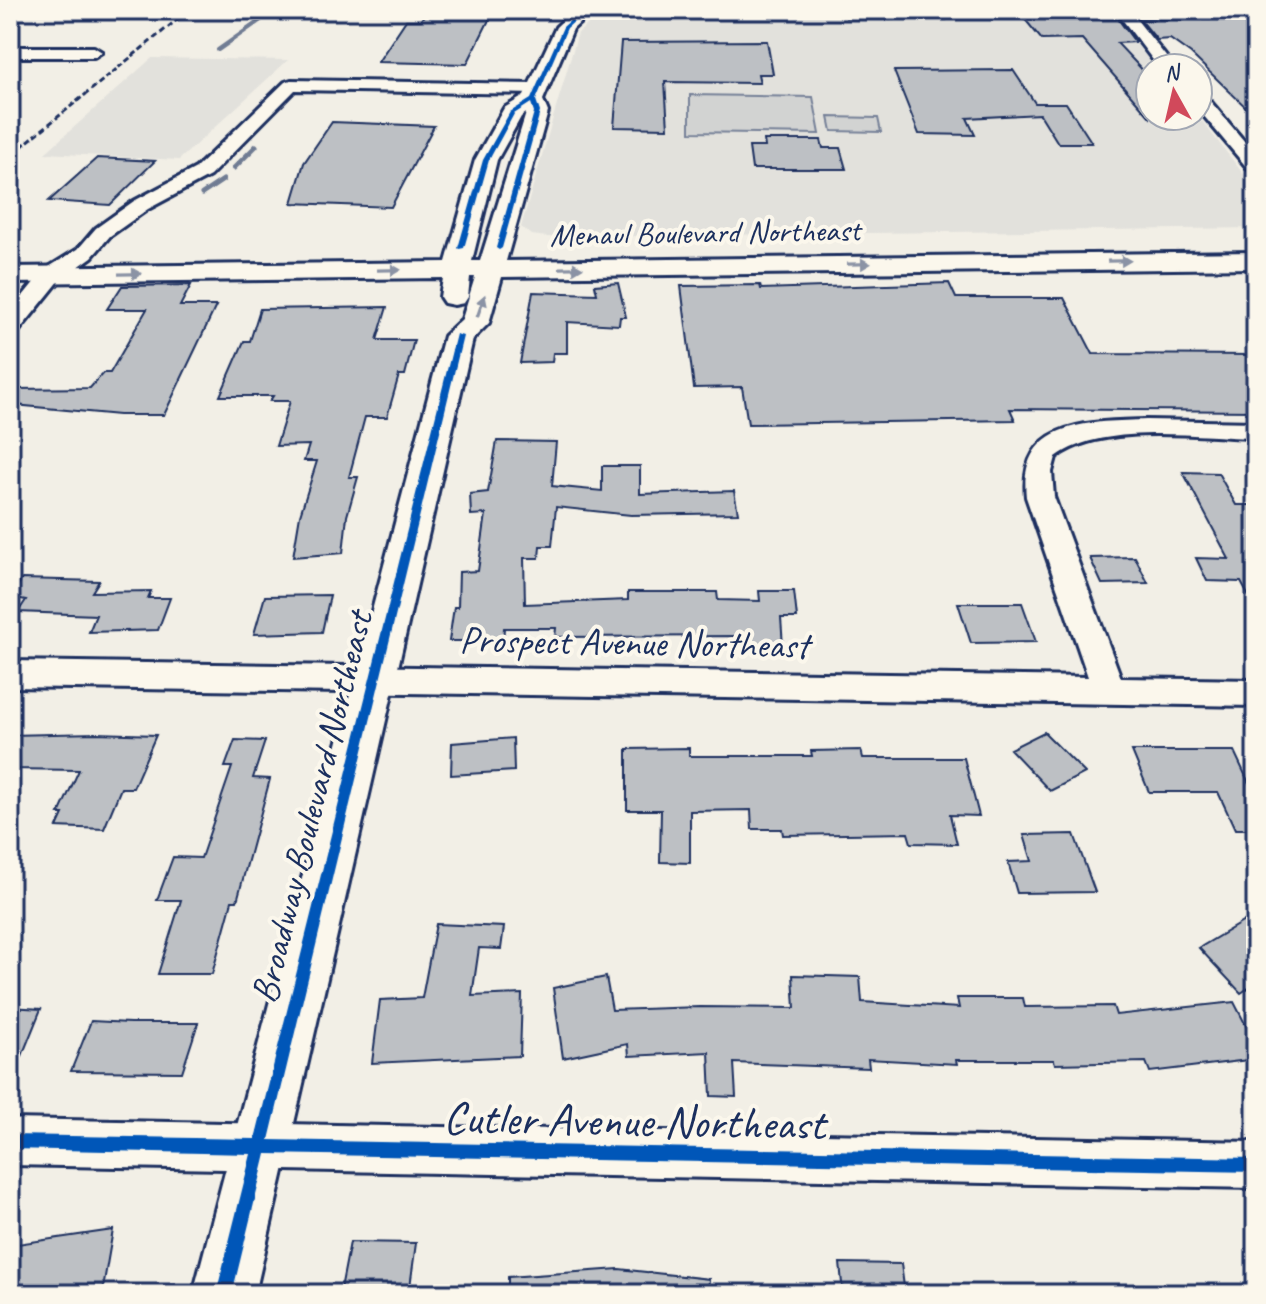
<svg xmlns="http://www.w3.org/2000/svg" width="1266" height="1304" font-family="Caveat,sans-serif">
	<rect width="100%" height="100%" fill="#f2efe6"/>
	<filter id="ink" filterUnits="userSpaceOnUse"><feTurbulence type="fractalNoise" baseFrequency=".0125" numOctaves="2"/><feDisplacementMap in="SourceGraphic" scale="16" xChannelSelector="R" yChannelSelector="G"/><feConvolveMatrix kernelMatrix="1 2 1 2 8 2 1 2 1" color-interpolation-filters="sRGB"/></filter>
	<g filter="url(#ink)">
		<!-- built -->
		<path fill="#e2e1dc" d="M604 10H1115L1160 68H1150V116H1198L1256 190V228L547 237 532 235 521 227 578 33Z
			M152 58 288 60 179 160 45 153Z"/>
		<!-- green -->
		<path fill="#d2d3d2" stroke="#768198" stroke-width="2" d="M844 10H942L946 20 846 18Z
			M690 95 813 97 820 134 690 132Z
			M829 117 878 118 881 132 832 131Z"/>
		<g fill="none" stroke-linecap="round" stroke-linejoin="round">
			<!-- stream-far1 -->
			<path stroke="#707b93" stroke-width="4" d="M218 50 275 10"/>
			<!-- stream -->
			<path stroke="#707b93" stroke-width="5" d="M234 168 256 146
				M202 194 223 180"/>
		</g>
		<!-- building -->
		<path fill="#bdc0c4" stroke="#1b2f5e" stroke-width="2" d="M427 10H494L467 64 378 62 406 20H421Z
			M1023 17 1118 19 1135 42 1117 43 1150 78V117L1082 39 1042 40Z
			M1140 19 1256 20V117L1191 54 1170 39 1157 40Z
			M767 41 773 74H758L760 83 665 82 668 128 614 127 621 42Z
			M1013 70 1035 103H1066L1092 143H1058L1040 114 967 118 975 135 919 134 894 71Z
			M332 122 434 126 391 207 292 203 304 163Z
			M764 140H821L823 148H840L846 169H752L749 147H765Z
			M97 158 155 161 110 205 49 201Z
			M618 283 626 317H620L619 325 567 322V353H553L552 362 520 363 533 292 597 294 595 285Z
			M949 283 956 298H1064L1093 354 1256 355V411L1010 409 1015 420 748 424 742 387 694 388 681 286 760 285 761 289Z
			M191 285 180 306H216L164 415H119L15 405 16 389 90 388 103 373H110L147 309H107L122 286Z
			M387 307 377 340H414L405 375H399L387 417H365L349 477H358L347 516 343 553 293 557 300 515 317 461H304L309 445 276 446 290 401H270L273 396H220L244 341H250L260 309Z
			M497 441 556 442 552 486 602 491V466H640V494L734 491 738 513 631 515 556 507 552 546H540L539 558H524L525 604 628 600V592H717L718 600 760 601 759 591H794L797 618H781L783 646H745V636L555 637 556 628H504L503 641H449L454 607H458L459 572 478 571 486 514 471 515 470 494 488 492Z
			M1183 472 1218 473 1236 505H1256V610L1241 582 1207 581 1196 558 1229 559Z
			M1135 557 1148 583 1102 584 1090 558Z
			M22 579 99 581 92 592 151 591 148 598H170L158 630 89 632 96 615 18 612 26 600 10 597Z
			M330 595 322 632 254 634 265 596Z
			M958 603H1022L1036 642 971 643Z
			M1044 732 1085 773 1050 791 1010 749Z
			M97 733 156 735 133 788H121L104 829 57 827 63 814H59L79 770 10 769V735Z
			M513 738 514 771 451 775 452 743Z
			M235 740 265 741 253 778 270 779 237 901H232L212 974H158L181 900H157L173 857 201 858 232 767H225Z
			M689 748V756H812L811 751 861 750 863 758H964L979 816 950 815 957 844 911 843 908 833 783 835 782 829H752L751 810 690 811V863L660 862 661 810H627V749Z
			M1132 751H1234L1256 798V829H1235L1218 792H1149Z
			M1074 834 1095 892 1017 893 1008 862 1032 861 1024 835Z
			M1256 914V983L1241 993 1199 948Z
			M436 924 504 927 501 949 479 948 472 996 522 994 520 1056 372 1063 380 1000 422 998Z
			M793 975 860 977 862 1002 959 1008 957 998H1023L1025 1007 1113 1006 1116 1015 1234 1002 1256 1045V1059L1150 1072 1146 1062 1055 1064 1054 1060H956L957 1064 868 1059 869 1068 734 1063 736 1097 711 1096 709 1052 629 1056 628 1044 563 1058 553 988 606 977 612 1010 700 1007 795 1008Z
			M10 1007 41 1009 11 1083H10Z
			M91 1021 130 1023H198L182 1072 71 1071Z
			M113 1230 102 1294H10V1245Z
			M350 1242 416 1243 409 1294H340Z
			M840 1263 901 1264 905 1294H843Z
			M619 1269 709 1279 708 1294H508V1277Z"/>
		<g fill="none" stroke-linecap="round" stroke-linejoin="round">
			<!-- minor casing -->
			<g stroke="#1b2f5e" stroke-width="6">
				<path id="minor" d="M1115 10H1129L1175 68H1159Z
					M10 47H94L102 52 94 57H10Z
					M291 80 537 84 545 89 537 94 295 90 210 176 148 209 110 236 92 257 60 280 18 332 10 334V312L44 270 78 249 96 228 134 201 196 168 285 82Z
					M1198 97 1211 102 1256 155V172L1249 170 1198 109Z
					M1146 420 1256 422V438C1199 437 1102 422 1056 457L1052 472 1054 497 1121 678 1256 680V706L10 687V661L1088 677 1026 497C1018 420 1089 422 1146 420Z
					M10 1119 1256 1142V1188L10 1165Z"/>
			</g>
			<!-- major casing -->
			<g stroke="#1b2f5e" stroke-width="6">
				<path id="major" d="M574 10H594L573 29 543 100 548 112 506 261 1256 252V268L502 277 489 323 473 339 255 1294H193L444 336 462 319 475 277H470L468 297 464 303 454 305 444 303 440 297 443 278 10 283V267L446 262 475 160 504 108 524 96 556 27ZM526 113 480 261H472L497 160 521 117Z"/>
			</g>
			<!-- minor -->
			<use href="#minor" fill="#fbf7ec" fill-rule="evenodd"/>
			<!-- major -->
			<use href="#major" fill="#fbf7ec" fill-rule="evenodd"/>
			<!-- rail-far1 -->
			<path stroke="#1b2f5e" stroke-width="3" stroke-dasharray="6 3" stroke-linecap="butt" d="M21 147 189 10"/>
			<!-- rail -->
			<path stroke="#1b2f5e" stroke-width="4" stroke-dasharray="8 4" stroke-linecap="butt" d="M10 156 23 145"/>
			<!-- cycleway casing -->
			<g stroke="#fbf7ec" stroke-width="5">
				<path id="cycleway" d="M582 10H587L567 28 536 100 540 112 502 248 499 250 496 248 534 112 531 103 514 114 489 160 464 248 459 249 458 248 483 160 510 112 531 99 563 27Z
					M456 334 463 336 269 1140 1256 1158V1172L266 1154 232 1294H216L251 1154 10 1149V1135L255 1139Z"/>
			</g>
			<!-- cycleway -->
			<use href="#cycleway" fill="#0057b8" fill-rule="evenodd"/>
		</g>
		<!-- one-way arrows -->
		<defs><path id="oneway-solid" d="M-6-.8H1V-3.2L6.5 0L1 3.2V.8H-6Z" transform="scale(2)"/></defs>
		<g fill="#8b93a5">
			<use href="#oneway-solid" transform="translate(1119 261) rotate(-1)"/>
			<use href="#oneway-solid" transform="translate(859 264) rotate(-1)"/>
			<use href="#oneway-solid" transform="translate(571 268) rotate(-1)"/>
			<use href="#oneway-solid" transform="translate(389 270) rotate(-1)"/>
			<use href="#oneway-solid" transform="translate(130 274) rotate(-1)"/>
			<use href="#oneway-solid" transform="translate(481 306) rotate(-71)"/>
		</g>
	</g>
	<g text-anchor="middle" stroke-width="8" stroke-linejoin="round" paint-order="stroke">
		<!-- far-street labels -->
		<g font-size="32" fill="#1b2f5e" stroke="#fbf7ec">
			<text transform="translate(705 232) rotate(-1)" y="11">Menaul Boulevard Northeast</text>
		</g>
		<!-- street labels -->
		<g font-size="38" fill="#1b2f5e" stroke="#fbf7ec">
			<text transform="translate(634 642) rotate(1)" y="13">Prospect Avenue Northeast</text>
			<text transform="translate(311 807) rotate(-76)" y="13">Broadway Boulevard Northeast</text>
		</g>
		<!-- near-street labels -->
		<g font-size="46" fill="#1b2f5e" stroke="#fbf7ec">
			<text transform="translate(634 1120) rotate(1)" y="16">Cutler Avenue Northeast</text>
		</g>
	</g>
	<!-- margin -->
	<rect width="1266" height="1304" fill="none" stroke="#fbf7ec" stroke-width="40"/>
	<rect x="20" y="20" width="1226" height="1264" fill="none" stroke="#1b2f5e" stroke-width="3" filter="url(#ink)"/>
	<!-- north arrow -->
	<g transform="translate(1174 92) rotate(352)"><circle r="38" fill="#fbf7ec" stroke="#a1a7b3" stroke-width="2"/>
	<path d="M0-6L14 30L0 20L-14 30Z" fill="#d1495b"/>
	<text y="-12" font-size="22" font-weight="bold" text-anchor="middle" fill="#1b2f5e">N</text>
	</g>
</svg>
